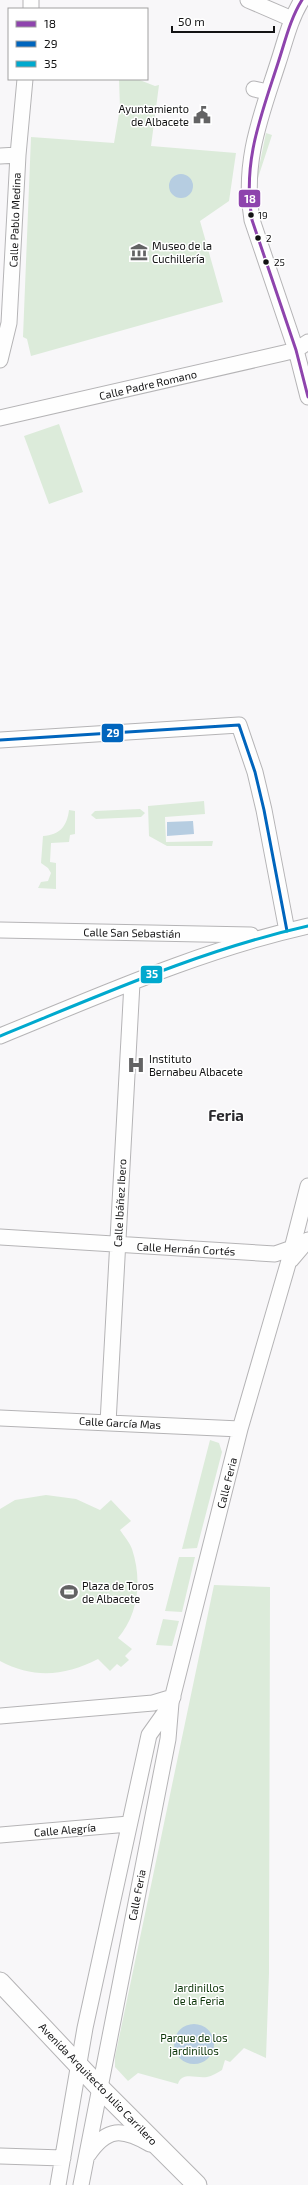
<svg xmlns="http://www.w3.org/2000/svg" width="308" height="2185" font-family="'Exo 2',sans-serif">
	<rect width="100%" height="100%" fill="#f8f7f9"/>
	<!-- green -->
	<path fill="#dcebda" d="M119 79H137L155 86 159 85 151 146 236 153 229 201 200 221 223 302 31 356 27 339 23 337 31 137 114 143 120 108Z
		M266 133 272 135 255 187Z
		M59 424 83 492 49 504 24 436Z
		M204 801 205 814 165 817 166 842 213 841 212 846H167L149 836 148 806Z
		M140 809 145 813 141 817 96 819 91 815 95 811Z
		M69 810 75 811V834L70 835 69 842 51 843 50 862 56 863V889L38 888 41 882 48 881 51 873 48 868 41 863 43 836C60 835 67 826 69 810Z
		M210 1440 219 1443 222 1452 197 1548 182 1549Z
		M46 1495 76 1499 100 1510 111 1500 131 1521 120 1530C124 1536 130 1543 132 1549 142 1579 139 1614 118 1638L132 1649 125 1656 129 1660 121 1667 117 1664 110 1671 98 1659C65 1676 34 1679 0 1661V1509L15 1500Z
		M179 1557H195L182 1612 165 1611Z
		M214 1585 270 1587 269 1973 266 2058 244 2048 230 2062 225 2060 222 2070C217 2073 212 2076 207 2077 197 2079 182 2071 178 2084L138 2073 128 2081 115 2067V2057Z
		M163 1619 179 1621 172 1646 156 1645Z"/>
	<!-- water -->
	<path fill="#b6cde1" d="M169 186a12 12 0 1 1 24 0a12 12 0 1 1-24 0Z
		M193 821 194 834 167 836V822Z
		M174 2044a20 20 0 1 1 40 0a20 20 0 1 1-40 0Z"/>
	<g fill="none" stroke-linecap="round" stroke-linejoin="round">
		<!-- minor casing -->
		<g stroke="#b5b4b6" stroke-width="17">
			<path id="minor" d="M248 0 292 19
				M302 0C290 19 285 42 278 63 261 116 242 162 252 220L296 350 308 397
				M31 9V0
				M254 89 268 92
				M0 156 18 155
				M0 360 9 323 18 155 25 79
				M0 418 284 353 296 350 308 342
				M0 740 239 725 255 772 264 810 287 931
				M0 930 251 935
				M0 1036C101 995 201 950 308 926
				M0 1237 275 1254 292 1248
				M291 1260 308 1240
				M0 1418 240 1429
				M108 1423 132 983
				M0 1716 153 1703 173 1697
				M0 1835 129 1824
				M88 2155C107 2127 122 2128 150 2144
				M0 2156 63 2158
				M58 2185 85 2028 149 1735 171 1704
				M81 2185 168 1739 171 1703 240 1429 288 1264 308 1186"/>
		</g>
		<!-- tertiary casing -->
		<g stroke="#b5b4b6" stroke-width="21">
			<path id="tertiary" d="M0 1982 99 2087 197 2185"/>
		</g>
		<!-- minor -->
		<use href="#minor" stroke="#fefefe" stroke-width="15"/>
		<!-- tertiary -->
		<use href="#tertiary" stroke="#fefefe" stroke-width="19"/>
		<!-- bus-1 casing -->
		<g stroke="#fff" stroke-width="6">
			<path id="bus-1" d="M302 0C290 19 285 42 278 63 261 116 242 162 252 220L296 350 308 397"/>
		</g>
		<!-- bus-2 casing -->
		<g stroke="#fff" stroke-width="6">
			<path id="bus-2" d="M0 740 239 725 255 772 264 810 287 931"/>
		</g>
		<!-- bus-3 casing -->
		<g stroke="#fff" stroke-width="6">
			<path id="bus-3" d="M0 1036C101 995 201 950 308 926"/>
		</g>
		<!-- bus-1 -->
		<use href="#bus-1" stroke="#8e44ad" stroke-width="3"/>
		<!-- bus-2 -->
		<use href="#bus-2" stroke="#0065bd" stroke-width="3"/>
		<!-- bus-3 -->
		<use href="#bus-3" stroke="#00a9ce" stroke-width="3"/>
	</g>
	<!-- icons -->
	<defs>
		<g id="civic-bare" transform="scale(1.38)"><path d="M-.6-6.5H3V-4.5H.6V-3L4-1V1h2V6H-6V1h2V-1L-.6-3ZM-1.2 2.5V6h2.4V2.5Z" fill="#636364" stroke="#fff" stroke-width="2.5" paint-order="stroke"/></g>
		<g id="museum-bare" transform="scale(1.38)"><path d="M0-6L6-3V-2H-6V-3ZM-5-1h2V3h-2ZM-1-1h2V3h-2ZM3-1h2V3H3ZM-6 4H6V6H-6Z" fill="#636364" stroke="#fff" stroke-width="2.5" paint-order="stroke"/></g>
		<g id="hospital-bare" transform="scale(1.38)"><path d="M-5-5h3v3.5h4V-5h3V5h-3V1.5h-4V5h-3Z" fill="#636364" stroke="#fff" stroke-width="2.5" paint-order="stroke"/></g>
		<g id="stadium-bare" transform="scale(1.38)"><path d="M0-5a6.5 5 0 1 0 0 10a6.5 5 0 1 0 0-10ZM-3.5-1.8h7v3.6h-7Z" fill="#636364" stroke="#fff" stroke-width="2.5" paint-order="stroke"/></g>
	</defs>
	<g fill-rule="evenodd">
		<use href="#civic-bare" x="202" y="115"/>
		<use href="#museum-bare" x="139" y="252"/>
		<use href="#hospital-bare" x="136" y="1065"/>
		<use href="#stadium-bare" x="69" y="1592"/>
	</g>
	<!-- markers -->
	<g fill="#131314" stroke="#fff" stroke-width="1.5">
		<circle cx="251" cy="215" r="3.5"/>
		<circle cx="258" cy="238" r="3.5"/>
		<circle cx="266" cy="262" r="3.5"/>
	</g>
	<g text-anchor="middle" stroke-width="3" stroke-linejoin="round" paint-order="stroke">
		<!-- bus labels -->
		<g font-size="10" fill="#131314" stroke="#fff" text-anchor="start">
			<text x="258" y="219">19</text>
			<text x="266" y="242">2</text>
			<text x="274" y="266">25</text>
		</g>
		<!-- poi labels -->
		<g font-size="11" fill="#131314" stroke="#fff" text-anchor="start">
			<text x="189" y="113" text-anchor="end">Ayuntamiento<tspan x="189" dy="13">de Albacete</tspan></text>
			<text x="152" y="250">Museo de la<tspan x="152" dy="13">Cuchillería</tspan></text>
			<text x="149" y="1063">Instituto<tspan x="149" dy="13">Bernabeu Albacete</tspan></text>
			<text x="82" y="1590">Plaza de Toros<tspan x="82" dy="13">de Albacete</tspan></text>
		</g>
		<!-- street labels -->
		<g font-size="11" fill="#131314" stroke="#fff">
			<text transform="translate(15 220) rotate(-88)" y="4">Calle Pablo Medina</text>
			<text transform="translate(148 385) rotate(-13)" y="4">Calle Padre Romano</text>
			<text transform="translate(132 933) rotate(1)" y="4">Calle San Sebastián</text>
			<text transform="translate(120 1203) rotate(-87)" y="4">Calle Ibáñez Ibero</text>
			<text transform="translate(186 1249) rotate(3)" y="4">Calle Hernán Cortés</text>
			<text transform="translate(120 1423) rotate(3)" y="4">Calle García Mas</text>
			<text transform="translate(227 1483) rotate(-76)" y="4">Calle Feria</text>
			<text transform="translate(65 1830) rotate(-5)" y="4">Calle Alegría</text>
			<text transform="translate(137 1895) rotate(-79)" y="4">Calle Feria</text>
			<text transform="translate(98 2084) rotate(46)" y="4">Avenida Arquitecto Julio Carrilero</text>
		</g>
		<!-- park labels -->
		<g font-size="11" fill="#0b3407" stroke="#fff">
			<text x="199" y="1992">Jardinillos<tspan x="199" dy="13">de la Feria</tspan></text>
			<text x="194" y="2042">Parque de los<tspan x="194" dy="13">jardinillos</tspan></text>
		</g>
		<!-- district labels -->
		<g font-size="15" font-weight="bold" fill="#2b2a2e" stroke="#fff">
			<text x="226" y="1121">Feria</text>
		</g>
	</g>
	<g stroke="#fff" stroke-width="1.5">
		<rect x="238" y="189" width="23" height="19" rx="4" fill="#8e44ad"/>
		<rect x="101" y="723" width="23" height="20" rx="4" fill="#0065bd"/>
		<rect x="140" y="965" width="23" height="19" rx="4" fill="#00a9ce"/>
	</g>
	<g font-size="11" text-anchor="middle" font-weight="bold" fill="#fff">
		<text x="250" y="203">18</text>
		<text x="113" y="737">29</text>
		<text x="152" y="978">35</text>
	</g>
	<!-- legend -->
	<rect x="8" y="8" width="140" height="72" fill="#ffffff" stroke="#a1a1a1"/>
	<rect x="16" y="21" width="20" height="6" fill="#8e44ad" stroke="#a1a1a1"/>
	<text x="44" y="28" font-size="12" fill="#131314">18</text>
	<rect x="16" y="41" width="20" height="6" fill="#0065bd" stroke="#a1a1a1"/>
	<text x="44" y="48" font-size="12" fill="#131314">29</text>
	<rect x="16" y="61" width="20" height="6" fill="#00a9ce" stroke="#a1a1a1"/>
	<text x="44" y="68" font-size="12" fill="#131314">35</text>
	<!-- scale -->
	<path d="M172 26v6h102v-6" fill="none" stroke="#131314" stroke-width="2"/>
	<text x="178" y="26" font-size="12" fill="#131314" stroke="#ffffff" stroke-width="3" paint-order="stroke">50 m</text>
</svg>
